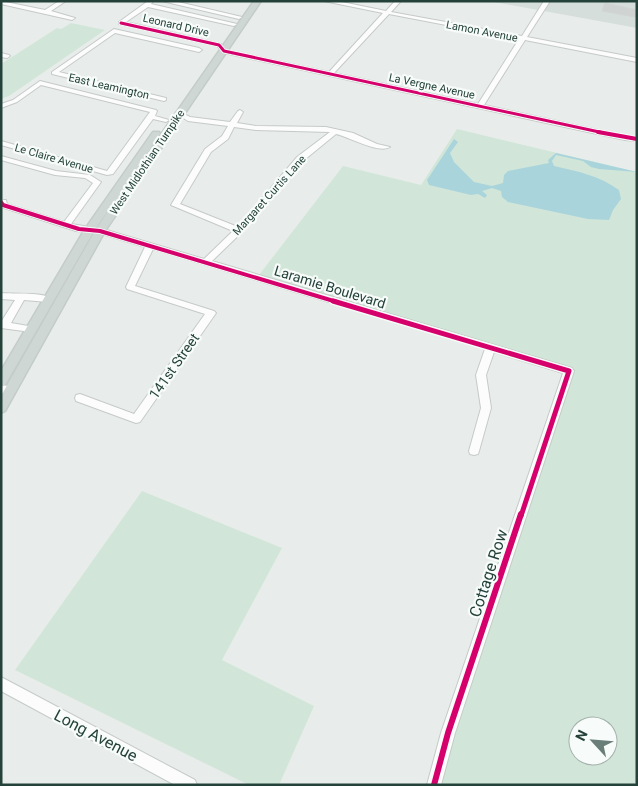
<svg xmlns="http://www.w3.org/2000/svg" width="638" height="786" font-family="Roboto,sans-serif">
	<rect width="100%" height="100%" fill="#e8edeb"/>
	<!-- built -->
	<path fill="#d6dedb" d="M488 1H637V28Z"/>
	<!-- green -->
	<path fill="#d1e6d8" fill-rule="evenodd" d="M71 23 105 30 9 96 1 99V64L57 28 61 29Z
		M457 129 637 172V785H438L454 728 572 368 259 275 343 166 421 185ZM578 726H608V756H578Z
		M142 491 282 548 222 660 314 706 279 785H249L15 670Z"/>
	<!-- water -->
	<path fill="#a9d4db" d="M454 139 458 142 450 153 454 162 474 182 492 186 503 183 504 175 508 171 549 163 548 160 556 153 637 172 599 169 591 167 583 161 556 155 552 161 554 166C577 171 600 176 619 190L621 199 613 210 609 220 588 219 508 202 502 197 501 191 492 188 482 191 487 195 485 198 478 194 471 195 429 185 427 180Z"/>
	<!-- building -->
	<path fill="#cfd4d2" stroke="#d1d6d4" d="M605 3 637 10V14L635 17 602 11Z"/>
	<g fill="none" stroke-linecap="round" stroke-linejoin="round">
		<!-- minor casing -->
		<g stroke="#c5cac8" stroke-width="2">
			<path id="minor" d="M1 1 45 10 59 1H66L51 11 75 18 72 20 1 4Z
				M148 1H153L151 4 237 24 234 26 148 7 126 22 221 44 226 50 329 72 383 13 324 1H337L386 11 395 1H401L391 12 522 36 544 1H550L527 37 637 58V62L525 40 484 105 625 136 637 137V141L625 140 224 53 217 46 119 24V22ZM389 14 519 39 478 104 334 73Z
				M162 1H174L242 17 239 19Z
				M114 29 199 48 202 50 199 52 115 33 59 72 166 98V100L164 101 52 74V72Z
				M1 53 9 55 10 56 7 58 1 57Z
				M40 81 156 110 157 111 155 116 169 120 166 122 153 119 113 174 107 175 1 145V141L107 171 150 112 41 85 17 102 1 108V104L13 100Z
				M240 110 243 112 237 123 256 126 326 127 353 133 377 144 390 147C379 154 349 137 336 134L303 161 242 232 212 261 572 368 574 371 455 733 441 785H427L441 733 563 373 494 352 486 375 491 408 479 451 478 454 474 455 470 454 469 451 481 408 476 375 485 349 153 249 135 286 214 311 216 313 140 422 136 423 76 401 75 398 76 395 80 394 134 414 205 314 127 289 126 287 145 247 99 233 76 231 1 207V200H6L7 204 64 222 93 183 85 178 55 175 1 160V156L56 171 90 175 101 182 71 224 103 229 204 259 233 231 171 205 205 149 222 136 228 126 188 121 177 114 180 112 190 117 230 122 238 111ZM234 127 256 130 330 132 297 157 238 227 180 204 211 152 228 139Z
				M1 293C13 294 45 292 52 299L48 302 24 300 11 323 34 327 36 329 34 331 31 332 1 328V322L15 300 1 299Z
				M1 385 15 387 16 390 11 394 1 393Z
				M1 677 195 780 197 785H175L1 691Z"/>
		</g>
		<!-- major casing -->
		<g stroke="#c3ccc9" stroke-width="3">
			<path id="major" d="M254 1H261L105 231 5 411 1 413V396L95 231 114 202 95 229 5 385 1 387V371L85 229 153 132H159L160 134 139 166Z"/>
		</g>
		<!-- minor -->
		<use href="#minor" fill="#fcfcfc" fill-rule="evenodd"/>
		<!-- major -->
		<use href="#major" fill="#cfd7d5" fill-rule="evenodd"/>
		<!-- cycleway-far3 casing -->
		<g stroke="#f7fbf9" stroke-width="5">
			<path id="cycleway-far3" d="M121 23 219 45 224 51 604 133"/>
		</g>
		<!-- cycleway-far2 casing -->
		<g stroke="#f7fbf9" stroke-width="6">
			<path id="cycleway-far2" d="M598 132 637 139
				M1 202 3 205 79 229 100 231 337 302"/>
		</g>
		<!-- cycleway-far1 casing -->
		<g stroke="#f7fbf9" stroke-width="8">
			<path id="cycleway-far1" d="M333 301 569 371 521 516"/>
		</g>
		<!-- cycleway casing -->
		<g stroke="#f7fbf9" stroke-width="9">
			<path id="cycleway" d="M434 785 448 733 521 514"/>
		</g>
		<!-- cycleway-far3 -->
		<use href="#cycleway-far3" stroke="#d6006c" stroke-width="3"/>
		<!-- cycleway-far2 -->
		<use href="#cycleway-far2" stroke="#d6006c" stroke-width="4"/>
		<!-- cycleway-far1 -->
		<use href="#cycleway-far1" stroke="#d6006c" stroke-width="5"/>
		<!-- cycleway -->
		<use href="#cycleway" stroke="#d6006c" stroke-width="6"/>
	</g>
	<g text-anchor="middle" stroke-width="4.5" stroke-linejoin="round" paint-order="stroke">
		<!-- far-street labels -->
		<g font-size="11" fill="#24423a" stroke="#f7fbf9">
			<text transform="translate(176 25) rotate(13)" y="4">Leonard Drive</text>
			<text transform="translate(482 31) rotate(11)" y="4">Lamon Avenue</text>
			<text transform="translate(109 86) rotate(13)" y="4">East Leamington</text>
			<text transform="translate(432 86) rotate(12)" y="4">La Vergne Avenue</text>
			<text transform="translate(54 158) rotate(16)" y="4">Le Claire Avenue</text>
			<text transform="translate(147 162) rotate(-56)" y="4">West Midlothian Turnpike</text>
			<text transform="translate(269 195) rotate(-48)" y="4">Margaret Curtis Lane</text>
		</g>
		<!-- street labels -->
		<g font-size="14" fill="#24423a" stroke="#f7fbf9">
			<text transform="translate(330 287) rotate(17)" y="5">Laramie Boulevard</text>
			<text transform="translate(174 366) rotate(-55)" y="5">141st Street</text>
		</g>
		<!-- near-street labels -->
		<g font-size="16" fill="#24423a" stroke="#f7fbf9">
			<text transform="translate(488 573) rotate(-72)" y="6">Cottage Row</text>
			<text transform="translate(96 735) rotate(28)" y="6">Long Avenue</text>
		</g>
	</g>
	<!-- border -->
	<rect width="638" height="786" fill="none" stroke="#24423a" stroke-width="5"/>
	<!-- north arrow -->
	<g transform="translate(593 741) rotate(296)"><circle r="24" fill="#f7fbf9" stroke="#a3b1ad"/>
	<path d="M0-4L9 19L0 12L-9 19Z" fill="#697e78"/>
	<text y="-8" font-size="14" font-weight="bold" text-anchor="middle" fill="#24423a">N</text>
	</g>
</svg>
